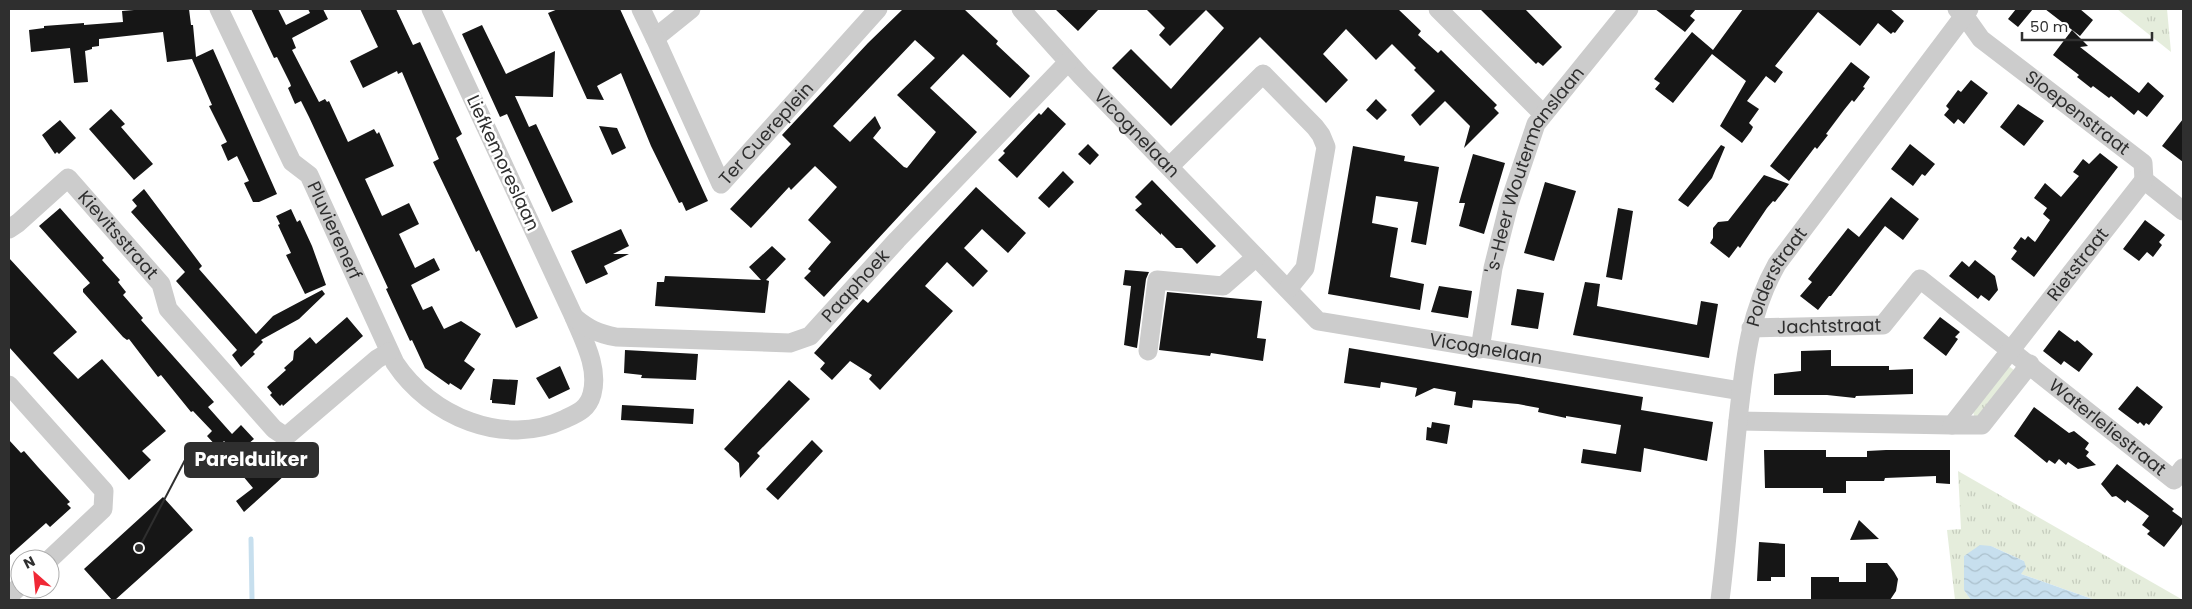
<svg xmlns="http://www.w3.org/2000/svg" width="2192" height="609" font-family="Poppins,sans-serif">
	<defs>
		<pattern id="grass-tufts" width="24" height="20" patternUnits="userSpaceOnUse" patternTransform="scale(1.25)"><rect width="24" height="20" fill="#e5eddc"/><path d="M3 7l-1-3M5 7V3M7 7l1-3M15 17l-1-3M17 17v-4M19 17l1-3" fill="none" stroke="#c5ccbd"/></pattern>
		<pattern id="water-waves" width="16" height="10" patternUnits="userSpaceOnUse" patternTransform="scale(1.25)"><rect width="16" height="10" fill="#c7dfee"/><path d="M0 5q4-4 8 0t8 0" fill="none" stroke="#abc0cc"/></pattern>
	</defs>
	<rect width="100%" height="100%" fill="#fff"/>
	<!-- grass -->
	<path fill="url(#grass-tufts)" d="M2117 9H2167L2171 52Z
		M2010 367 2015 371 1983 417 1974 416 1973 411 2006 368Z
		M1958 471 2183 600H2095L2021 574 2024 561 1991 546 1964 556V590L1971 600H1955L1947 530 1961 529Z"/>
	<!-- water -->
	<path fill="url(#water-waves)" d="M1980 545 1991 546 2024 561 2026 567 2021 574 2095 600H1971L1964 590V556Z"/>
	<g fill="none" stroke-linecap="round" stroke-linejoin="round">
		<!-- stream -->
		<path stroke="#c7dfee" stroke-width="5" d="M251 539 252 600"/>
	</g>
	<!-- building -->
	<path fill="#161616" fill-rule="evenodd" d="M146 9H189L191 25H193L196 57 213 49 277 194 259 202H253L244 183 249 181 237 156 228 161 221 145 227 142 209 106 212 105 192 59 167 62 163 32 99 39V46L92 47V49L85 51 88 82 74 83 70 48 31 52 29 30 44 28V26L84 23V25L123 22 122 11Z
		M251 9H278L286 25 310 13 308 9H323L328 19 292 38 296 48 292 50 319 102 325 99 327 102 329 101 348 142 374 129 377 134 379 132 394 166 365 179 382 216 409 203 419 224 399 234 415 268 434 258 440 270 411 285 423 310 432 306 444 329 461 321 481 334 464 361 475 369 461 390 450 383 449 385 425 368 412 340 410 341 386 289 388 288 309 117 301 101 295 104 288 88 291 86 290 83 277 57 274 58Z
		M360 9H396L413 45 420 42 462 134 456 138 538 318 516 328 479 250 476 252 433 162 439 159 402 72 398 74 397 71 363 88 350 61 378 47Z
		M558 9H620L708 201 686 211 682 202 679 203 651 146 621 73 597 86 604 100 587 99 548 13Z
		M903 9H964L998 41 996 44 1030 76 1010 98 963 54 930 88 977 132 824 297 804 278 811 271 808 269 831 242 808 220 837 187 815 166 791 190 789 187 751 228 730 209 791 144 782 135 868 43ZM915 40 935 58 897 95 936 132 907 168 904 167 873 138 881 128 875 116 850 142 833 126Z
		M1055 9H1099L1078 31Z
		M1146 9H1398L1421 31 1418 35 1438 53 1441 50 1497 105 1494 108 1499 113 1464 148 1470 126 1445 101 1420 126 1411 115 1435 91 1414 70 1416 68 1392 44 1376 60 1346 29 1323 54 1348 80 1326 103 1260 37 1171 126 1112 68 1131 49 1171 89 1224 28 1206 10 1170 46 1159 35 1165 28Z
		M1480 9H1525L1562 47 1543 66 1538 62 1536 64Z
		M1655 9H1696L1690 16 1695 20 1685 32Z
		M1743 9H1890L1904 21 1895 33 1893 32 1891 34 1878 23 1860 46 1818 12 1775 66 1783 72 1775 83 1766 76 1747 101 1759 109 1749 123 1753 127 1751 131 1742 143 1720 126 1746 81 1712 54 1673 103 1655 89 1660 83 1654 79 1692 32 1713 50Z
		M2016 9H2033L2018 27 2008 19Z
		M2045 9H2080L2093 20 2080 36Z
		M482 25 506 74 555 51 553 97 515 96 529 127 536 124 573 202 552 212 507 114 500 117 462 34Z
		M2072 30 2088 46 2080 47 2139 93 2148 82 2164 96 2147 117 2138 110 2134 115 2111 96 2109 98 2093 86 2091 88 2077 77 2079 75 2053 55Z
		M1851 62 1870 77 1863 87 1865 88 1854 102 1852 100 1844 110 1826 134 1828 135 1817 149 1815 147 1789 181 1770 166Z
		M1971 80 1988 93 1964 124 1958 119 1954 124 1944 115 1949 109 1946 106 1958 90 1961 92Z
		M1376 99 1387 110 1377 120 1366 110Z
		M2018 104 2044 121 2024 146 2000 127Z
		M1048 107 1066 124 1017 178 998 160 1005 153 1003 151 1039 113 1041 115Z
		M111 109 125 124 121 127 153 164 134 180 89 129Z
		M2183 119V162L2162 146Z
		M60 120 76 138 59 154 57 152 55 154 42 135Z
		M599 126 617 128 626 148 612 155Z
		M1088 144 1099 155 1090 165 1078 154Z
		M1910 144 1935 164 1925 176 1922 174 1913 186 1891 169Z
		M1721 145 1725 147 1712 178 1688 207 1678 200Z
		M1353 146 1405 156 1404 161 1439 167 1426 245 1411 242 1418 202 1376 196 1372 223 1398 228 1390 277 1424 284 1420 310 1328 294Z
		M2100 153 2118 167 2034 277 2011 259 2017 251 2013 248 2021 237 2025 240 2028 236 2035 242 2050 220 2043 214 2047 208 2034 198 2045 183 2061 197 2079 176 2073 172 2083 159 2089 164Z
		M1473 154 1505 163 1484 234 1459 226 1465 203H1459Z
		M1063 171 1074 182 1049 208 1038 198Z
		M1764 175 1789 184 1775 202 1773 201 1767 208 1740 248 1738 246 1729 258 1710 243 1713 238V228L1718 222 1728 221Z
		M1152 180 1216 246 1197 264 1182 248H1176L1161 233V235L1135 210 1142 204 1135 197Z
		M1545 182 1576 191 1554 261 1524 253Z
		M976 187 1026 233 1008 253 982 229 964 248 988 271 973 287 947 262 925 286 953 311 880 390 869 379 872 375 850 361 832 380 820 369 825 363 814 353 863 299 868 303Z
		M144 189 202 266 199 269 256 334 273 316 322 290 325 294 299 319 261 340 263 342 253 352 255 354 241 367 232 355 237 350 176 281 185 272 131 212 137 206 132 200Z
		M1891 197 1919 219 1903 240 1885 226 1831 296H1829L1818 310 1800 296 1812 282 1808 279 1848 228 1859 237Z
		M60 208 104 258 102 260 120 280 118 282 126 292 123 295 143 318 141 320 214 402 208 407 232 434 241 425 254 439 236 454 224 441 218 448 207 436 212 431 193 411 191 412 161 375 158 377 129 339 127 340 123 337 83 292V289L90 283 39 226Z
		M1618 208 1633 211 1622 280 1606 277Z
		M291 209 297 222 300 220 312 246 326 285 305 294 286 255 291 253 278 225 280 224 276 216Z
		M2145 220 2165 235 2159 242 2162 245 2153 257 2147 252 2139 261 2123 249Z
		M621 229 629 246 613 254H629L604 266 608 274 586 284 571 251Z
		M772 246 786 259 766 280 769 281 765 313 655 306 657 282H664L665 276 761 280 749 267Z
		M9 258 77 332 53 353 78 379 102 359 166 431 142 451 151 460 129 480 9 347Z
		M1975 260 1995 276 1998 290 1989 301 1981 295 1978 299 1949 276 1962 261 1969 267Z
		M1125 270 1149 272 1146 279 1137 348 1124 345 1131 286 1123 285Z
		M1585 282 1600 284 1597 306 1697 325 1701 301 1718 304 1709 358 1573 335Z
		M1439 286 1472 291 1468 318 1431 312Z
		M1517 289 1544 293 1538 329 1511 325Z
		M1167 292 1262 301 1257 338 1266 339 1263 361 1211 353 1210 356 1159 350Z
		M347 317 363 336 283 406 282 404 280 406 270 395 272 393 267 387 286 370 284 368 293 360 294 351 310 337 316 344Z
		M1940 317 1960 332 1955 337 1958 339 1946 356 1923 338Z
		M2059 330 2075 342 2077 340 2093 354 2079 372 2064 361 2061 365 2043 351Z
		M1349 348 1643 397 1641 410 1713 422 1707 461 1644 448 1641 472 1581 463 1583 449 1616 454 1621 425 1566 416V418L1538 412 1539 408 1518 404 1473 400 1472 408 1454 405 1456 392 1434 388 1415 397 1417 388 1381 382 1380 388 1344 383Z
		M625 350 698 354 696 380 641 378 642 375 624 373Z
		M1831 350V366H1889V370L1913 369V394L1856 396 1855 398 1827 395H1774V374L1801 371V351Z
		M560 366 570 389 549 399 536 378Z
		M493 379 518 380 515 405 492 403V400H490Z
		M789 380 810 399 757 453 760 456 740 478 739 463 724 449Z
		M2137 386 2163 407 2149 425 2146 423 2144 426 2140 422 2138 424 2118 409Z
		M622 405 694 409 693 424 621 420Z
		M2034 407 2069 433 2074 431 2089 443 2085 449 2089 452 2086 456 2096 465 2078 469 2068 462 2066 465 2059 459 2055 464 2049 460 2047 463 2014 436Z
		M1432 422 1450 425 1447 444 1426 440 1427 427 1431 428Z
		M9 440 21 453 24 451 38 467 70 502 67 504 71 508 50 527 46 523 9 556Z
		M812 440 823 451 778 500 766 489Z
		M1764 450H1826V457H1867V451L1886 450H1950V484L1936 483V476L1885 478 1884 481H1846V493H1823V488H1765Z
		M273 461 285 475 244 512 236 501 253 488 242 475 257 462 264 470Z
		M2117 464 2174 509 2172 511 2183 519V523L2164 547 2147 534 2150 531 2142 525 2149 516 2127 500 2125 503 2116 496 2112 497 2101 484Z
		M163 497 193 530 115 600H112L84 569Z
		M1859 520 1879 539 1850 540Z
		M1759 542 1785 544V577H1771V581H1757Z
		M1866 563H1887L1894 572 1898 579 1896 591 1890 600H1811V577H1839V582H1866Z"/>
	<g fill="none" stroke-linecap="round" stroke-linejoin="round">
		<!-- minor -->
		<g stroke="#ccc" stroke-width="19">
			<path id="s1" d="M219 9 292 162 309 175 395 363C430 416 504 448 565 419 578 413 588 409 592 394 599 368 584 341 574 317L431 9"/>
			<path d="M641 9 655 38 691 9"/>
			<path id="s2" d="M1021 9 1081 76 1318 321 1741 391"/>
			<path d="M1438 9 1543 114"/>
			<path id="s3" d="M1957 9 1964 15 1981 39 2143 163 2144 180 2183 211"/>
			<path id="s4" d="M655 38 721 184 878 9"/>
			<path d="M1170 166 1263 74 1315 127 1321 135 1326 147 1305 268 1288 289"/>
			<path id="s5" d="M9 229 18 223 68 178 161 284 168 309 274 429 283 435 289 434 377 359 389 352"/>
			<path id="s6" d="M574 317C588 329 599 334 616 337L790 343 810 336 897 240 1068 62"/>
			<path id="s7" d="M1751 328 1883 325 1920 279 2174 480 2183 468"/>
			<path id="s8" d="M1480 349 1493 268 1509 204 1536 124 1629 9"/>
			<path d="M1148 351 1157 280 1223 286 1256 257"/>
			<path d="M9 385 104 491 103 509 50 559"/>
			<path id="s9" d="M1738 421 1952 425 2144 180"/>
			<path d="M1952 425H1982L2030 364"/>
			<path d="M9 596 20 586"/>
			<path id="s10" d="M1720 600C1728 537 1732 474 1739 411 1745 358 1750 312 1777 264L1969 9"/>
		</g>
	</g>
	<g text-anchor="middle" stroke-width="5" stroke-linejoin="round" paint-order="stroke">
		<!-- street labels -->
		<g font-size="18" fill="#2f2f2f" stroke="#fff">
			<text dy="6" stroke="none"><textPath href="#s3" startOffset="160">Sloepenstraat</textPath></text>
			<text dy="6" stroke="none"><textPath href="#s4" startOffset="228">Ter Cuereplein</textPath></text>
			<text dy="6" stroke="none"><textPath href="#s2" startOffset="170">Vicognelaan</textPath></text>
			<text transform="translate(503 163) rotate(65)" y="6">Liefkemoreslaan</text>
			<text dy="6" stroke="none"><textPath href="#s8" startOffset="190">'s-Heer Woutermanslaan</textPath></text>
			<text dy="6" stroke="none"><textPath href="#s1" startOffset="252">Pluvierenerf</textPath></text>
			<text dy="6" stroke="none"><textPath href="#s5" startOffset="154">Kievitsstraat</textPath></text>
			<text dy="6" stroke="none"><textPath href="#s9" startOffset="418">Rietstraat</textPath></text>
			<text dy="6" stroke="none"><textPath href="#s10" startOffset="331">Polderstraat</textPath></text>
			<text dy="6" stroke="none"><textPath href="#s6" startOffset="310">Paaphoek</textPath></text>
			<text dy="6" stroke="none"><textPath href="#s7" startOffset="78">Jachtstraat</textPath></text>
			<text dy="6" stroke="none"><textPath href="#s2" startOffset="601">Vicognelaan</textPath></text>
			<text dy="6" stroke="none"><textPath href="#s7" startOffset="430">Waterleliestraat</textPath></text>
		</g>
	</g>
	<!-- callouts -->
	<path fill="none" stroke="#2f2f2f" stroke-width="2" d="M139 548L185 460"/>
	<circle fill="#2f2f2f" stroke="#fff" stroke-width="2" cx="139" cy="548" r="5"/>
	<rect fill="#2f2f2f" stroke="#2f2f2f" stroke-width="2" x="185" y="443" width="133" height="34" rx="5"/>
	<g font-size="19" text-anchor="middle" font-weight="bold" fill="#fff">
		<text x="251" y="466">Parelduiker</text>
	</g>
	<!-- border -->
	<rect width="2192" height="609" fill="none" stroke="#2f2f2f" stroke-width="20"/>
	<!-- north arrow -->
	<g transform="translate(35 574) rotate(333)"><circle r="24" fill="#ffffff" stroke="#acacac"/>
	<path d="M0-4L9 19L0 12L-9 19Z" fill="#f02836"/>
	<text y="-8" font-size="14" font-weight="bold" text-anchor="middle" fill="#2f2f2f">N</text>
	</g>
	<!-- scale -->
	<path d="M2022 32v8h130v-8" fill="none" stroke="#2f2f2f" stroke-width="2.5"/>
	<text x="2030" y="32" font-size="15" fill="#2f2f2f" stroke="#ffffff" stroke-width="4" paint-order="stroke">50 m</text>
</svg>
